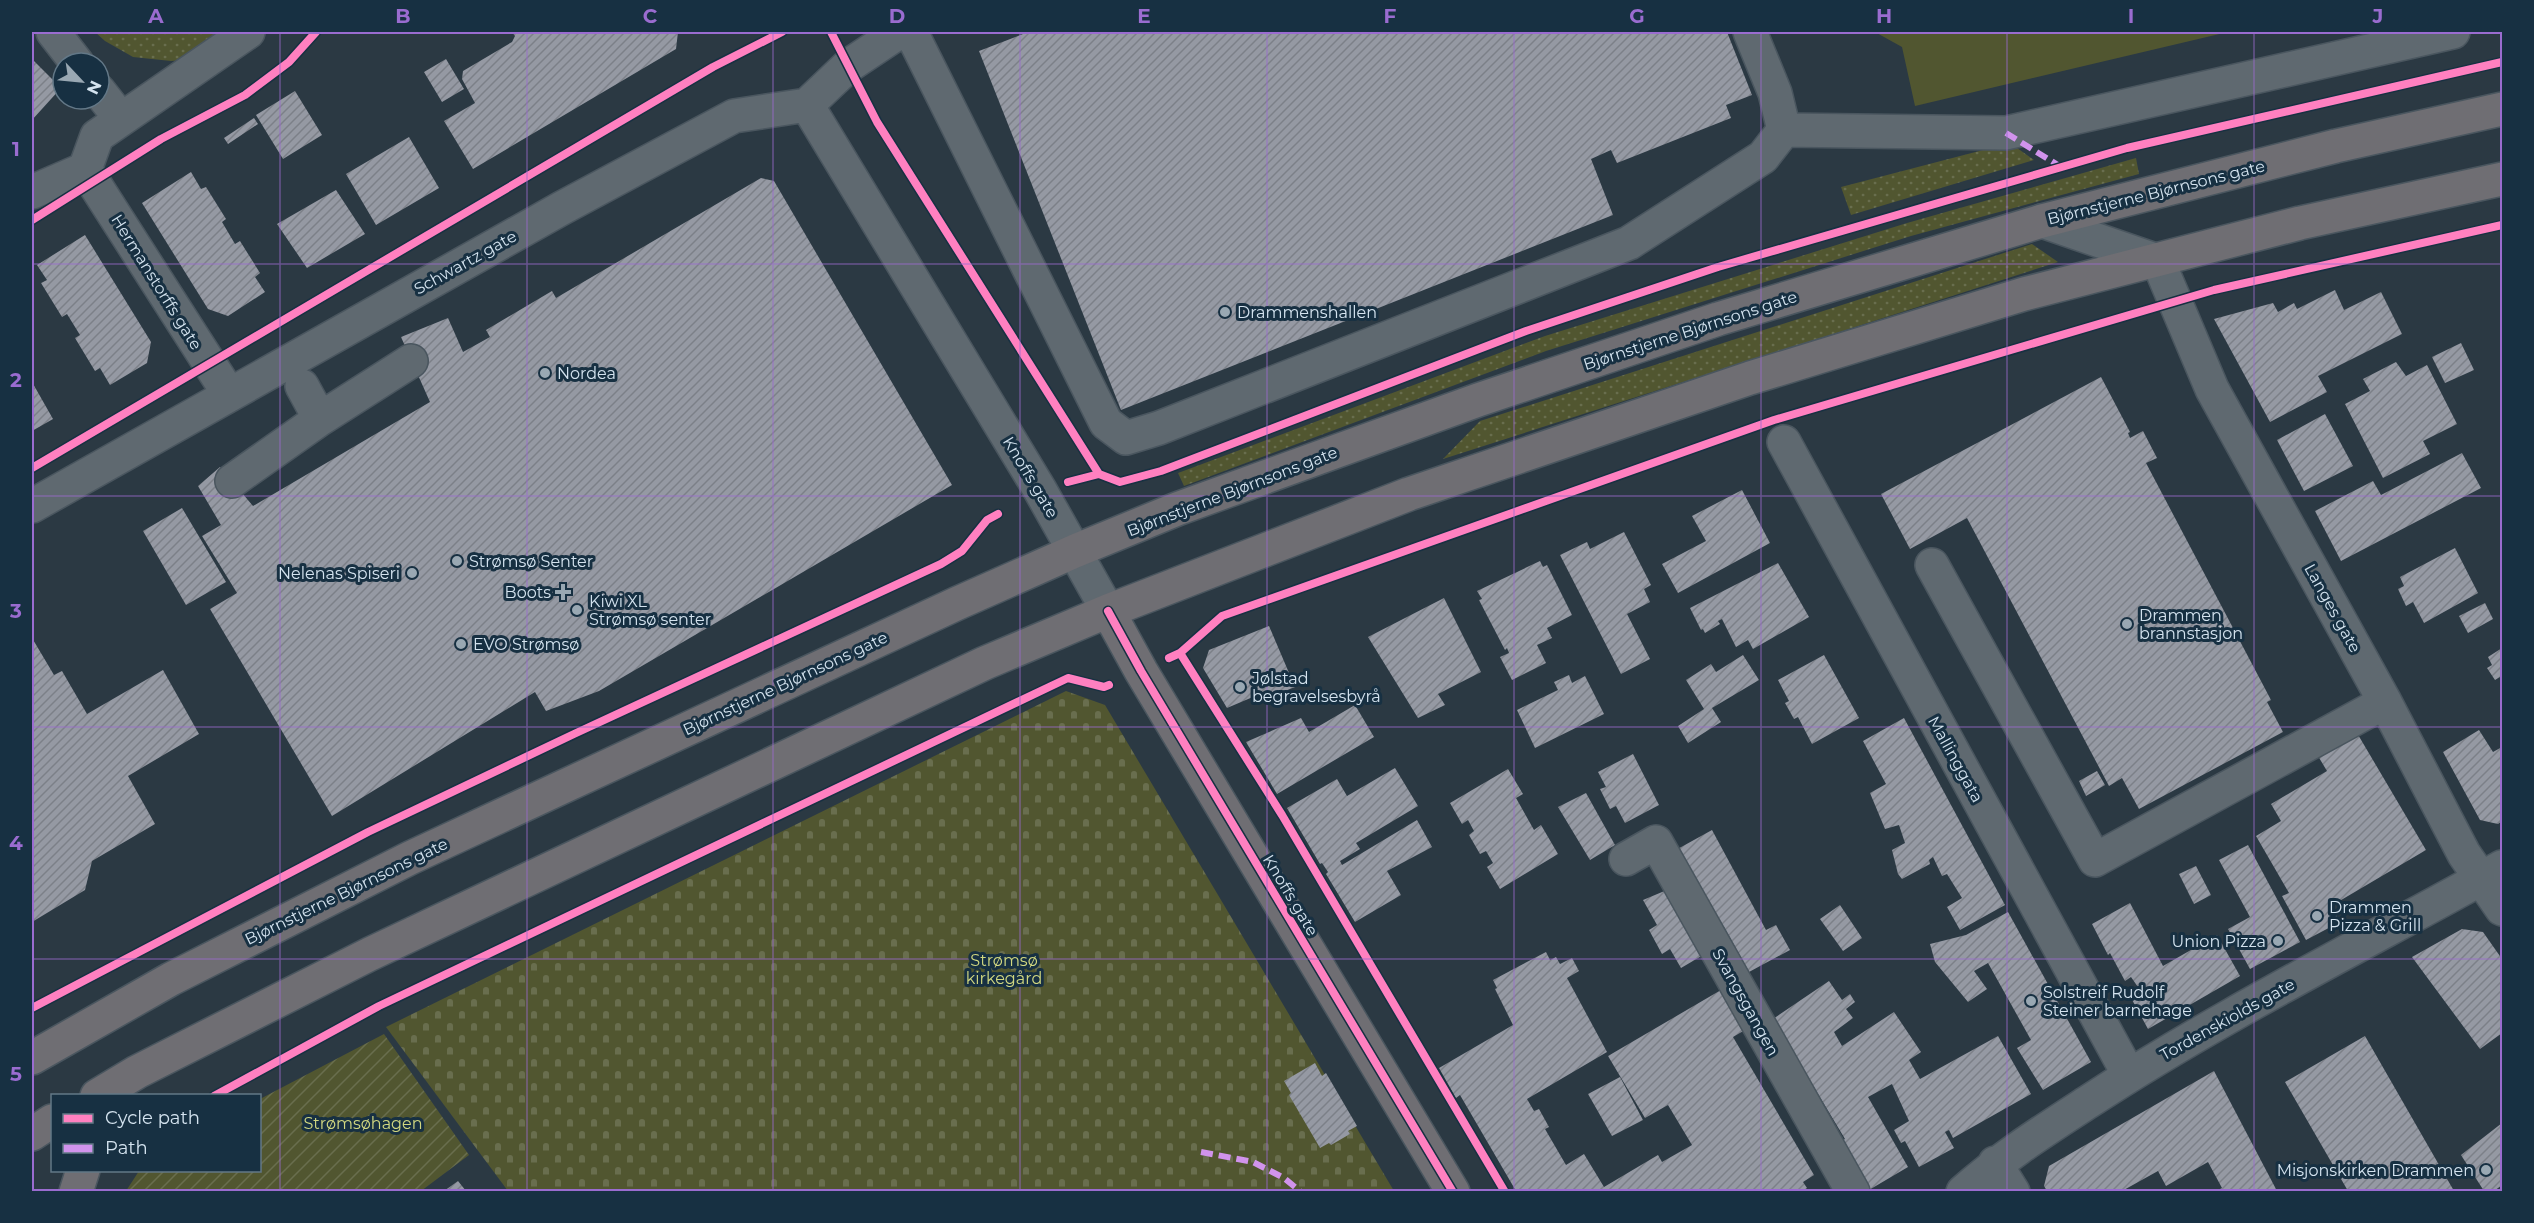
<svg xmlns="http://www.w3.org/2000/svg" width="2534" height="1223" font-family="Montserrat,sans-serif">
	<defs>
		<pattern id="grass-dots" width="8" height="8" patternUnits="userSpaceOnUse" patternTransform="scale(1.5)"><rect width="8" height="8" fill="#515630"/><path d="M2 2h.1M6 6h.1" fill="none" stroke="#696e4e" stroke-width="1.8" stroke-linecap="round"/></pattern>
		<pattern id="cemetery-stones" width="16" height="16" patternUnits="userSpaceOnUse" patternTransform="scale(1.5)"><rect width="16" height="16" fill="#515630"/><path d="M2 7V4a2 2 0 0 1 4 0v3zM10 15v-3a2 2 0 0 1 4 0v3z" fill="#696e4e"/></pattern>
		<pattern id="garden-furrows" width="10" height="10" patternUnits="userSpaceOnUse" patternTransform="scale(1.5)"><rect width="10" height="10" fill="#515630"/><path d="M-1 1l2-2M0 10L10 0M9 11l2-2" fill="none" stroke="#696e4e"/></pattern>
		<pattern id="building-hatch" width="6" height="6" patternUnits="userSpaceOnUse" patternTransform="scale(1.5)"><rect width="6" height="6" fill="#9599a3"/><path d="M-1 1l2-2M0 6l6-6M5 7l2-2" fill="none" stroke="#7c8088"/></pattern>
	</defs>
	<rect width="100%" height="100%" fill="#2b3943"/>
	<!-- grass -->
	<path fill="url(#grass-dots)" d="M95 32H225L185 60 171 61 133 57 105 41Z
		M2010 143 2034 160 1851 215 1841 187Z
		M2136 158 2139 174 1911 236 1546 351 1184 486 1178 473 1545 336 1907 223Z
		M2032 244 2058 262 1443 459 1480 421Z"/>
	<!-- cemetery -->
	<path fill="url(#cemetery-stones)" d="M1066 691 1105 705 1394 1191H508L386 1027Z"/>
	<!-- park -->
	<path fill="#515630" d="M1875 32H2228L1915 106 1902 47Z"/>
	<!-- garden -->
	<path fill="url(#garden-furrows)" d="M384 1034 469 1155 421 1191H126L139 1171 260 1170V1099Z"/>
	<!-- building -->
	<path fill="url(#building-hatch)" d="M512 32H678L676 49 473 169 444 121 475 103 462 79 463 71 512 42 515 36Z
		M1028 32H1727L1752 95 1726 105 1731 118 1617 163 1611 150 1591 159 1613 215 1121 410 979 51Z
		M32 59 61 88 32 120Z
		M446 59 464 89 442 102 424 72Z
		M295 91 322 135 283 159 256 115Z
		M254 118 258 124 228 144 224 138Z
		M409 137 439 188 376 225 346 174Z
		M191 172 201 189 206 187 226 219 222 222 235 244 240 241 260 273 255 277 265 292 228 316 208 309 142 203Z
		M761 178 774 181 952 485 599 691 546 711 535 692 332 816 210 609 237 593 202 536 221 525 198 486 220 467 253 506 430 402 401 337 448 318 463 352 490 337 486 330 552 291 556 298Z
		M336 190 365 234 307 268 277 224Z
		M85 235 151 342 147 363 110 385 100 368 95 371 75 338 80 335 67 314 62 317 41 283 47 280 37 265Z
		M2335 290 2344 310 2381 292 2402 334 2318 376 2327 392 2270 422 2214 319 2273 303 2278 312 2294 303 2297 309Z
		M2461 343 2474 370 2445 383 2432 357Z
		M2396 362 2406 376 2427 365 2457 424 2423 441 2430 454 2383 478 2345 404 2370 391 2363 379Z
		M2101 377 2130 432 2128 433 2130 438 2143 431 2157 458 2146 463 2271 700 2267 702 2283 732 2139 809 2122 778 2109 786 1967 518 1910 549 1881 494Z
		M32 382 53 419 32 431Z
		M2325 414 2353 466 2304 491 2277 440Z
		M2462 453 2481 488 2341 561 2315 511 2373 481 2381 495Z
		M1742 490 1770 543 1678 593 1662 564 1706 541 1692 516Z
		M182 508 226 582 186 605 143 531Z
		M1624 532 1651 585 1644 589 1650 602 1627 614 1650 659 1621 674 1560 555 1587 542 1590 549Z
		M2455 548 2478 593 2424 623 2413 602 2406 606 2398 589 2404 586 2400 577Z
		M1540 561 1543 567 1547 565 1572 615 1547 628 1552 638 1537 645 1546 663 1512 680 1500 657 1509 653 1507 648 1505 650 1479 600 1482 599 1477 591Z
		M1778 563 1809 617 1753 649 1748 640 1736 647 1722 619 1718 621 1720 624 1705 633 1703 629 1701 630 1690 608Z
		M1444 598 1481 672 1438 694 1445 705 1418 718 1368 637Z
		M2485 603 2493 619 2468 633 2459 616Z
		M1269 626 1295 687 1275 695 1267 691 1227 708 1203 668 1209 650Z
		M32 638 54 675 62 671 87 714 163 670 199 734 128 776 155 824 92 861 85 890 32 922Z
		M2502 648V682L2500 677 2495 680 2487 668 2492 665 2488 657Z
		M1743 655 1759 680 1712 708 1721 722 1688 743 1678 726 1704 709 1686 680 1711 664 1716 672Z
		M1824 655 1859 718 1812 744 1798 717 1794 719 1785 703 1789 701 1778 680Z
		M1569 675 1572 683 1585 676 1604 714 1535 748 1517 710 1558 690 1554 682Z
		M1355 705 1374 737 1277 794 1246 742 1301 718 1309 732Z
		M1904 718 2005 905 1960 930 1947 907 1962 898 1947 874 1942 876 1933 857 1929 860 1930 864 1902 879 1898 874 1892 850 1905 843 1899 825 1885 829 1870 793 1886 784 1863 741Z
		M2479 730 2493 752 2502 747V821L2498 824 2480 820 2443 752Z
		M2357 733 2426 850 2331 906 2340 922 2306 940 2282 896 2289 893 2256 836 2281 821 2271 804 2327 771 2318 756Z
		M1633 754 1659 805 1625 823 1616 806 1610 809 1600 789 1606 787 1598 772Z
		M1395 768 1418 806 1356 843 1360 849 1340 861 1342 865 1417 820 1432 847 1387 871 1401 895 1355 922 1326 874 1328 872 1322 863 1320 864 1287 808 1337 779 1347 796Z
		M1508 769 1523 794 1516 798 1534 830 1541 825 1558 854 1500 889 1487 867 1493 863 1486 851 1480 854 1469 835 1474 831 1468 820 1462 824 1450 803Z
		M2097 771 2105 785 2086 796 2079 781Z
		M1586 793 1615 845 1590 860 1558 807Z
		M1712 830 1766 930 1776 925 1790 950 1749 972 1724 927 1718 931 1674 851Z
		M2248 845 2300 942 2250 969 2228 929 2250 917 2219 860Z
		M2196 866 2211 895 2194 904 2179 874Z
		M1674 887 1710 951 1681 968 1670 949 1662 954 1649 930 1657 925 1643 900Z
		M2130 903 2163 966 2217 935 2240 976 2148 1029 2130 996 2140 990 2131 977 2125 981 2110 953 2108 955 2092 924Z
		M1840 905 1862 938 1843 951 1820 919Z
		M2008 912 2091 1062 2043 1090 2017 1048 2031 1040 1988 963 1974 971 1987 989 1968 1002 1935 962 1930 944 1966 935Z
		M2462 929 2483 932 2502 959V1033L2480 1049 2412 957Z
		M1546 952 1550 960 1556 957 1560 964 1572 958 1579 971 1567 978 1607 1052 1527 1099 1534 1111 1539 1109 1549 1127 1545 1129 1566 1165 1584 1154 1604 1187 1658 1155 1662 1162 1692 1145 1668 1105 1645 1118 1608 1056 1721 990 1745 1030 1733 1037 1814 1175 1803 1182 1807 1188 1802 1191H1516L1460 1095 1456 1098 1439 1068 1513 1025 1495 989 1497 988 1493 980Z
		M1829 981 1842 1000 1850 994 1855 1002 1846 1009 1853 1018 1834 1032 1842 1046 1894 1012 1921 1052 1909 1060 1920 1079 1998 1036 2031 1094 1953 1138 1949 1130 1945 1132 1954 1148 1919 1167 1905 1141 1901 1143 1894 1130 1909 1121 1892 1084 1868 1097 1908 1167 1869 1190 1841 1141 1845 1139 1773 1019Z
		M2365 1036 2454 1191H2348L2285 1082Z
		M1315 1063 1322 1076 1326 1073 1357 1126 1348 1131 1350 1134 1331 1145 1329 1143 1320 1148 1289 1095 1291 1093 1284 1081Z
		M2214 1071 2277 1191H2216L2222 1188 2208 1162 2166 1186 2158 1171 2122 1191H2047L2044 1186 2049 1166Z
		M1620 1077 1643 1120 1612 1136 1588 1094Z
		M2502 1123V1185L2494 1191H2484L2461 1155Z
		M458 1181 466 1191H444Z"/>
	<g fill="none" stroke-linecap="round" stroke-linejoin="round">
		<!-- minor casing -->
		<g stroke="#4a565f" stroke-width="36">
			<path id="minor" d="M53 32 77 63
				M911 32 1106 423 1126 438 1159 428 1629 243 1763 157 1784 130 1775 93 1750 32
				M99 91 121 119
				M807 105 1040 490 1108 611
				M1784 130 2006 133 2453 32
				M85 169 229 394
				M32 192 85 169 97 136 248 32
				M2042 221 2158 261 2212 389 2385 702 2464 854 2502 909
				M302 386 320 419
				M1784 442 2129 1075
				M232 481 320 419 411 361
				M32 506 562 208 734 116 807 105 848 66 899 32
				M1932 565 2095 860 2385 702
				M1626 859 1656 842 1853 1192
				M1995 1163 2013 1192
				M1963 1192C2002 1157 2045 1130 2088 1102 2221 1015 2364 944 2502 867"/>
		</g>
		<!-- major casing -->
		<g stroke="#4a565f" stroke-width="36">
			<path id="major" d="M1108 611 1141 671 1453 1192
				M32 1058 171 979 410 858 958 603 1075 551 1177 509 1478 400 1718 319 2042 221 2336 146 2502 109
				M97 1096 137 1072 370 954 985 663 1108 611 1409 494 1750 378 2024 294 2300 223 2502 179
				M32 1134 52 1121
				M76 1192 83 1170"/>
		</g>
		<!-- minor -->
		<use href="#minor" stroke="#5f6970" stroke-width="33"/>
		<!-- major -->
		<use href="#major" stroke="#6f6e73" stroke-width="33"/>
		<!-- quiet -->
		<path stroke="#d193ec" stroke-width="6" stroke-dasharray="12 6" stroke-linecap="butt" d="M2006 133 2061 167
			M1201 1152 1253 1162 1284 1178 1301 1192"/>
		<!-- cycleway casing -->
		<g stroke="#173042" stroke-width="11">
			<path id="cycleway" d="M831 32 877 122 1099 474
				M32 220 161 139 245 95 289 62 316 32
				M32 468 713 67 782 32
				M1068 482 1099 474 1120 482 1161 471 1526 331 1718 267 2127 148 2502 62
				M1108 611 1141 671 1453 1192
				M1180 653 1282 815 1505 1192
				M1169 658 1180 653 1222 616 1774 420 2214 290 2502 225
				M32 1008 368 832 574 734 941 564 962 551 987 520 998 514
				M214 1096 379 1006 1068 678 1104 687 1109 685"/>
		</g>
		<!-- cycleway -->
		<use href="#cycleway" stroke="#ff80c0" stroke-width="8"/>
	</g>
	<!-- grid -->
	<path fill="none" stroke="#9a6cd0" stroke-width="1.5" stroke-opacity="0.55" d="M280 32V1192M527 32V1192M773 32V1192M1020 32V1192M1267 32V1192M1514 32V1192M1761 32V1192M2007 32V1192M2254 32V1192M32 264H2502M32 496H2502M32 727H2502M32 959H2502"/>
	<!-- markers -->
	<g fill="#99a8b3" stroke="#173042" stroke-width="2">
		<circle cx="1225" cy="312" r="6"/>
		<circle cx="545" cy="373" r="6"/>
		<circle cx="457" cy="561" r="6"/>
		<circle cx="412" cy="573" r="6"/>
		<path d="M560 583h6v6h6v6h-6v6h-6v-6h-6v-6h6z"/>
		<circle cx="577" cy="610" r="6"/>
		<circle cx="2127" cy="624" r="6"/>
		<circle cx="461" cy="644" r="6"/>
		<circle cx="1240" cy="687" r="6"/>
		<circle cx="2317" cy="916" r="6"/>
		<circle cx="2278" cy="941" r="6"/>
		<circle cx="2031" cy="1001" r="6"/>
		<circle cx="2486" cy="1170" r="6"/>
	</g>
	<g text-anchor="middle" stroke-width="6" stroke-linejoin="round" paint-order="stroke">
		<!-- street labels -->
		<g font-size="16" fill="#d4e3ef" stroke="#173042">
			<text transform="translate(2156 192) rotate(-14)" y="6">Bjørnstjerne Bjørnsons gate</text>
			<text transform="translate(465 262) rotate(-29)" y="6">Schwartz gate</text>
			<text transform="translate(157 282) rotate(58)" y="6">Hermanstorffs gate</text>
			<text transform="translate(1690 330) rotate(-18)" y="6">Bjørnstjerne Bjørnsons gate</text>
			<text transform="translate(1031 477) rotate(59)" y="6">Knoffs gate</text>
			<text transform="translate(1232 491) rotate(-21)" y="6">Bjørnstjerne Bjørnsons gate</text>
			<text transform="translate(2333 608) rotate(61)" y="6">Langes gate</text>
			<text transform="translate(785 683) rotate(-25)" y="6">Bjørnstjerne Bjørnsons gate</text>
			<text transform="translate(1956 759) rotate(61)" y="6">Mallinggata</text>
			<text transform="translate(346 891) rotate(-26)" y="6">Bjørnstjerne Bjørnsons gate</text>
			<text transform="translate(1291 895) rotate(59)" y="6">Knoffs gate</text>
			<text transform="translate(1746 1002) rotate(61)" y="6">Svangsgangen</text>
			<text transform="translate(2227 1019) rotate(-29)" y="6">Tordenskiolds gate</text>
		</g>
		<!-- poi labels -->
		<g font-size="16" fill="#d4e3ef" stroke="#173042" text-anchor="start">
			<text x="1237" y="318">Drammenshallen</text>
			<text x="557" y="379">Nordea</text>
			<text x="469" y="567">Strømsø Senter</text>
			<text x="400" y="579" text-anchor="end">Nelenas Spiseri</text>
			<text x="551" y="598" text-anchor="end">Boots</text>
			<text x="589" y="607">Kiwi XL<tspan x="589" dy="18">Strømsø senter</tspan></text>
			<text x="2139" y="621">Drammen<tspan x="2139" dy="18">brannstasjon</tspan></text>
			<text x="473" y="650">EVO Strømsø</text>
			<text x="1252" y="684">Jølstad<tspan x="1252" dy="18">begravelsesbyrå</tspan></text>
			<text x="2329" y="913">Drammen<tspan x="2329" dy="18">Pizza &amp; Grill</tspan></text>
			<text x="2266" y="947" text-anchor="end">Union Pizza</text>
			<text x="2043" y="998">Solstreif Rudolf<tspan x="2043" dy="18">Steiner barnehage</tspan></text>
			<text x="2474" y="1176" text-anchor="end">Misjonskirken Drammen</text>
		</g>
		<!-- park labels -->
		<g font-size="16" fill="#d2d880" stroke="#173042">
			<text x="1004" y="966">Strømsø<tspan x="1004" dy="18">kirkegård</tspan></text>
			<text x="363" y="1129">Strømsøhagen</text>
		</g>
	</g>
	<!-- border -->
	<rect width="2534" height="1223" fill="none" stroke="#173042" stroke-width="66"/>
	<!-- legend -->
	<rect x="51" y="1094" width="210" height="78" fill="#173042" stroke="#637887" stroke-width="1.5"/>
	<rect x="63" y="1114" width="30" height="9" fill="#ff80c0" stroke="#637887" stroke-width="1.5"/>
	<text x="105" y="1124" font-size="18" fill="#d4e3ef">Cycle path</text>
	<rect x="63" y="1144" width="30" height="9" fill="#d193ec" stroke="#637887" stroke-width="1.5"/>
	<text x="105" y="1154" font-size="18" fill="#d4e3ef">Path</text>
	<!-- north arrow -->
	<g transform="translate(81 81) rotate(116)"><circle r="28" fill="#173042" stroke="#637887" stroke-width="1.5"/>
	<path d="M0-4.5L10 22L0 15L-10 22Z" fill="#99a8b3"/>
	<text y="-9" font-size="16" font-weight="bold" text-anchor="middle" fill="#d4e3ef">N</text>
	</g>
	<rect x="33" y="33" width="2468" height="1157" fill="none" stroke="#9a6cd0" stroke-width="2"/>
	<g font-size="20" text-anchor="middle" font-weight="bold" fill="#9a6cd0">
		<text x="156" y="23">A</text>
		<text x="403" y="23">B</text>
		<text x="650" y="23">C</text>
		<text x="897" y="23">D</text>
		<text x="1144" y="23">E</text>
		<text x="1390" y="23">F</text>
		<text x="1637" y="23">G</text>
		<text x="1884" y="23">H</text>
		<text x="2131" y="23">I</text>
		<text x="2378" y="23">J</text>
		<text x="16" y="156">1</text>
		<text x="16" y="387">2</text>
		<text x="16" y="618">3</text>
		<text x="16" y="850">4</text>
		<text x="16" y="1081">5</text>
	</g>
</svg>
